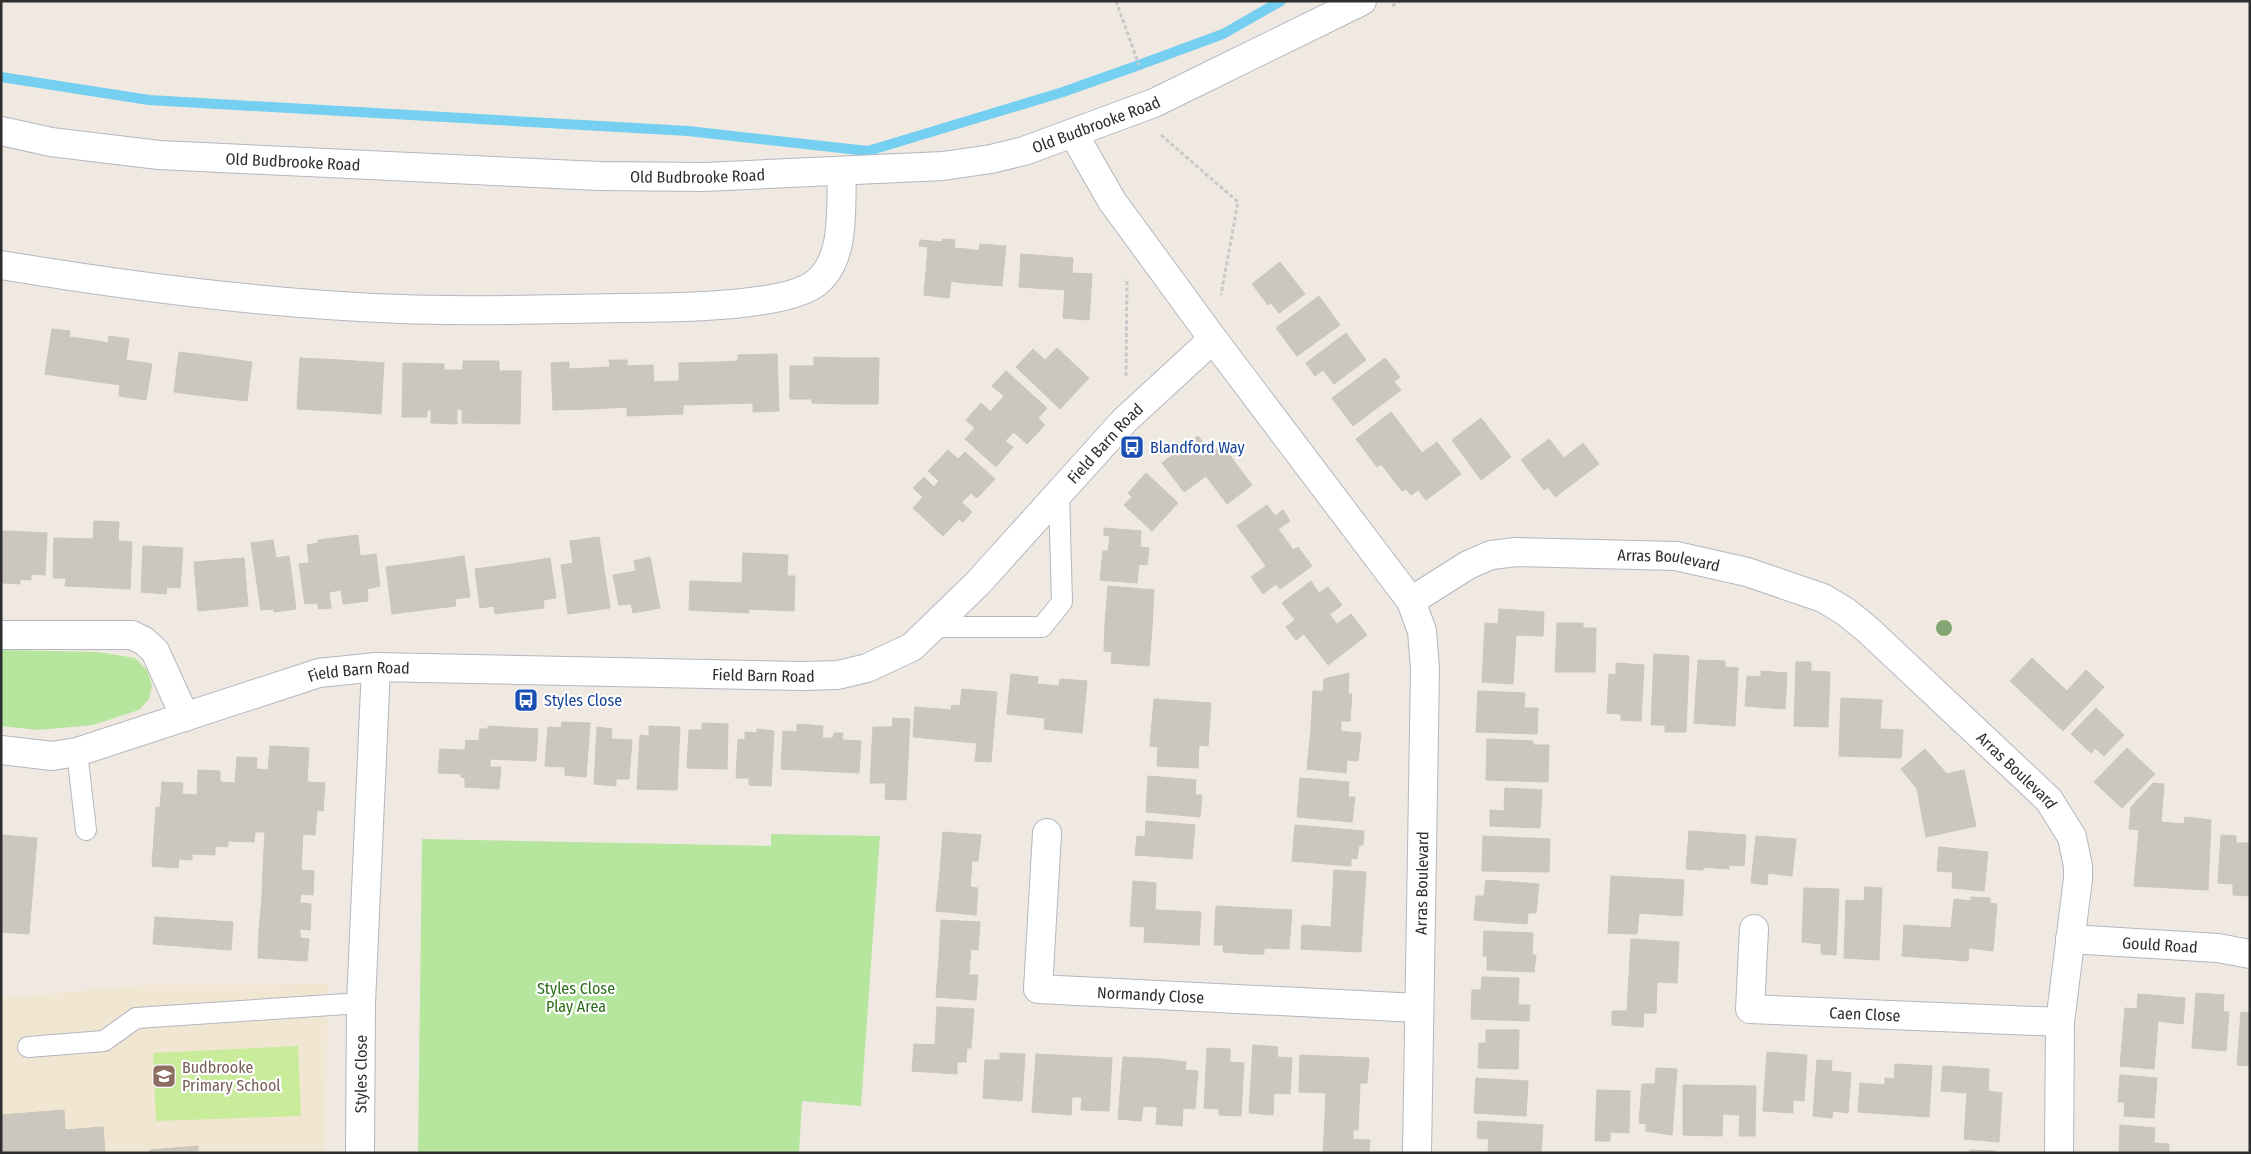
<svg xmlns="http://www.w3.org/2000/svg" width="2251" height="1154" font-family="'Fira Sans Condensed',sans-serif">
	<rect width="100%" height="100%" fill="#efe9e1"/>
	<!-- education -->
	<path fill="#f0e6d1" d="M328 984 325 1153H1V998L145 985Z"/>
	<!-- green -->
	<path fill="#b6e59e" d="M1 650 99 652 135 658 147 670 152 685 149 699 139 710 93 725 38 730 1 726Z
		M771 834 880 836 861 1106 802 1101 799 1153H418L422 839 771 846Z"/>
	<!-- pitch -->
	<path fill="#c9ec9a" d="M298 1046 301 1116 156 1121 153 1053Z"/>
	<g fill="none" stroke-linecap="round" stroke-linejoin="round">
		<!-- stream -->
		<path stroke="#75cff0" stroke-width="10" d="M1 77 149 100 688 131 868 151 1063 92 1139 65 1223 34 1281 1"/>
	</g>
	<!-- building -->
	<path fill="#cbc7bf" stroke="#cbc5ba" d="M943 239 955 240 954 248 966 249 964 283 951 281 949 298 924 295 928 247 919 246 920 240 942 242Z
		M980 244 1006 246 1002 286 964 283 966 249 979 251Z
		M1021 254 1073 258 1072 273 1092 274 1089 320 1063 318 1065 290 1019 287Z
		M1280 262 1305 294 1279 313 1271 303 1268 305 1252 284Z
		M1319 296 1340 325 1297 356 1276 328Z
		M52 329 70 331 69 337 92 340 85 380 45 374Z
		M1346 333 1366 360 1334 384 1323 370 1315 376 1306 363Z
		M109 336 129 339 126 360 152 364 146 400 119 396 120 385 85 380 92 340 108 343Z
		M1057 348 1089 378 1060 409 1016 367 1033 349 1045 360Z
		M179 352 217 357 212 397 174 392Z
		M777 354 779 411 753 412V403L720 404 718 362 738 361V355Z
		M217 357 252 362 247 401 212 397Z
		M814 357 845 358 844 404 812 403V399H790V366H814Z
		M300 358 340 360 337 411 297 409Z
		M845 358H879L878 404H844Z
		M1385 358 1400 377 1394 382 1401 390 1353 426 1332 398Z
		M340 360 384 363 381 414 337 411Z
		M609 360H627V366L653 365 655 415 627 416V407L591 409 590 368 610 367Z
		M463 361H499V371H521L520 424 462 423Z
		M569 362V369L590 368 591 409 553 410 551 363Z
		M718 362 720 404 683 405V414L655 415 653 382 679 381V363Z
		M403 363 444 364V370H463V410L457 409V424L431 423V410H427V417H402Z
		M1006 371 1047 408 1038 418 1045 425 1027 444 991 411 1004 396 992 386Z
		M981 403 1014 432 1005 441 1013 447 996 467 965 439 975 428 966 420Z
		M1391 412 1422 453 1437 442 1461 474 1426 500 1418 490 1411 495 1406 489 1402 491 1381 464 1377 467 1356 439Z
		M1481 418 1511 457 1481 480 1452 440Z
		M1198 436 1211 453 1222 445 1252 485 1227 504 1206 476 1184 492 1162 463Z
		M1549 439 1564 458 1583 443 1599 464 1555 497 1548 487 1544 490 1521 460Z
		M948 450 958 459 965 452 995 479 977 498 971 493 962 502 928 471Z
		M1146 473 1178 503 1152 531 1124 505 1132 497 1128 493Z
		M924 477 934 487 939 481 972 512 963 522 959 519 943 536 913 508 923 497 913 488Z
		M1267 505 1275 516 1283 510 1290 521 1278 529 1284 537 1259 556 1237 526Z
		M94 521 119 522 118 541 132 542 130 589 91 587Z
		M1104 528 1141 531 1140 547 1149 548 1147 565 1139 564 1137 583 1100 580 1103 551H1108L1110 536 1104 535Z
		M1 531H7L5 583H1Z
		M7 531 47 533 45 575 31 574V580L20 579V584L5 583Z
		M358 535 360 556 376 554 380 586 367 589 368 601 343 604 334 538Z
		M599 537 610 608 568 614 561 565 573 563 570 541Z
		M1284 537 1293 550 1298 547 1312 566 1280 589 1276 584 1263 594 1251 577 1266 566 1259 556Z
		M54 538 93 539 91 587 65 586 66 578H53Z
		M334 538 341 590 329 592 331 608 319 609 317 603 305 604 299 564 309 563 307 545 318 543V540Z
		M273 540 276 558 289 556 296 609 274 612V609L261 610 251 543Z
		M143 546 183 548 180 588 167 587 166 594 141 592Z
		M743 553 788 555 787 576H795L794 611 749 609V613L689 610 690 581 742 583Z
		M464 556 470 597 455 599 456 606 430 609 424 562Z
		M650 557 660 608 633 613 631 604 619 605 613 575 636 571 634 561Z
		M244 558 248 606 198 611 194 562Z
		M550 558 556 598 543 600 544 608 519 611 512 564Z
		M424 562 430 609 392 614 386 567Z
		M512 564 519 611 495 614 494 606 480 608 475 569Z
		M1311 581 1319 593 1328 587 1342 605 1296 640 1286 627 1295 620 1282 603Z
		M1108 586 1154 590 1152 627 1105 624Z
		M1499 609 1544 612 1543 636 1516 635 1513 684 1482 682 1485 623 1498 624Z
		M1351 614 1367 635 1328 665 1304 634 1330 615 1337 624Z
		M1557 623H1583V628H1596L1595 672H1555Z
		M1105 624 1152 627 1149 666 1111 663 1112 652 1104 651Z
		M1654 654 1689 656 1686 732H1665V725H1651Z
		M2032 658 2067 691 2086 670 2104 687 2063 731 2010 681Z
		M1698 660 1725 661V667L1738 668 1735 726 1694 723Z
		M1796 662H1811V671L1830 672 1828 727 1794 726Z
		M1616 663 1644 665 1641 721 1621 720V714L1607 713 1609 674 1616 675Z
		M1761 671 1787 673 1785 709 1745 706 1747 676 1761 677Z
		M1349 673 1348 694H1352L1350 721H1341V731L1311 729 1313 691 1323 692 1324 679Z
		M1011 674 1038 677 1037 684 1048 685 1045 718 1007 714Z
		M1060 679 1087 681 1082 733 1044 729 1048 685 1059 686Z
		M962 689 997 692 991 762 975 761 977 743 913 737 915 707 951 710 952 705 960 706Z
		M1478 691 1525 693 1524 708H1538L1537 734 1476 732Z
		M1841 698 1882 700 1880 729 1903 730 1901 758 1839 756Z
		M1154 699 1211 703 1208 746 1199 745 1198 768 1157 766 1158 747 1150 746Z
		M2096 708 2124 735 2104 756 2095 748 2091 753 2071 734Z
		M893 718 910 719 906 800 885 799 886 783H870L873 727H892Z
		M562 722 590 723 586 777 565 775V767L545 766 548 727 561 728Z
		M702 723 728 724 727 769 687 768 689 730H702Z
		M797 724 823 726 820 771 781 769 783 731 797 732Z
		M488 726 538 729 536 761 490 759V767H501L499 789 465 787V778L461 777V774L438 773 440 749 465 750 466 740 479 741 480 729H488Z
		M649 726 680 727 677 790 637 789 640 735 649 736Z
		M597 727 612 729 611 739 632 740 629 779H616V786L594 784Z
		M757 729 774 731 771 786 749 785V778H736L738 739 745 740V732L757 733Z
		M1311 729 1361 733 1358 761 1347 760 1346 773 1307 769Z
		M834 733H843L842 740 861 741 859 773 820 771 822 738H833Z
		M1487 739 1533 741V745H1549L1548 782 1486 780Z
		M270 746 309 748 307 782 325 783 323 811 317 810 315 835 303 834 301 870 263 868 265 832H255L254 842 228 841V847L215 846V855L192 854V860L179 859 178 868 152 866 156 807 160 808 162 782 183 783 182 794 197 795 198 770 220 771V782L235 783 237 757 257 758 256 769 268 770Z
		M2127 748 2155 774 2122 808 2094 782Z
		M1925 749 1947 774 1964 770 1976 826 1926 837 1917 789 1901 769Z
		M1148 776 1196 780 1195 795H1202L1200 817 1146 812Z
		M1300 778 1349 782 1348 797H1355L1352 822 1297 817Z
		M2153 783 2164 784 2161 822 2184 824 2185 817 2211 820 2208 890 2134 886 2139 830 2129 829 2131 807Z
		M1505 788 1542 790 1540 828 1490 826V810L1504 811Z
		M1146 821 1195 825 1192 859 1135 855 1137 836 1145 837Z
		M1295 825 1364 831 1363 845H1359L1357 859 1351 858V866L1292 861Z
		M1689 831 1746 835 1744 866 1729 865V869L1703 867V870L1686 869Z
		M943 832 981 835 978 861H972L971 874 940 872Z
		M1 835 37 838 29 934 1 932Z
		M2221 835 2236 836V843H2250V896L2233 895V884L2218 883Z
		M1483 836 1550 839 1549 872 1482 871Z
		M1756 836 1796 839 1792 876 1768 873 1767 885 1751 883Z
		M1939 847 1988 852 1984 891 1952 888 1953 872 1937 871Z
		M263 868 314 871 313 895 301 894 300 899 262 897Z
		M1334 870 1366 872 1361 952 1301 949 1302 925 1331 927Z
		M940 872 971 874 970 887 978 888 976 915 936 911Z
		M1611 876 1684 880 1682 916 1639 913 1637 934 1608 933Z
		M1486 880 1539 884 1536 913H1528L1527 924 1474 920 1476 896H1484Z
		M1133 881 1156 883 1155 910 1201 912 1199 945 1144 942 1145 927 1130 926Z
		M1865 887 1882 888 1879 960 1844 958 1846 900 1864 901Z
		M1804 888 1839 889 1836 955 1821 954V944L1802 942Z
		M262 897 300 899V903L311 904 310 930 300 929V933L259 931Z
		M1971 897 1990 898V903L1997 904 1993 951 1969 948 1968 961 1902 956 1904 925 1951 928 1954 899 1971 901Z
		M1216 906 1252 908 1250 954 1223 952V945H1214Z
		M1252 908 1292 910 1289 949 1264 948V954H1250Z
		M155 917 233 922 231 950 153 944Z
		M941 920 980 922 978 950 971 949 970 960 939 957Z
		M259 931 300 933V938L309 939 307 961 258 958Z
		M1484 931 1533 933 1532 955H1536L1534 972 1487 970V956H1483Z
		M1631 939 1679 942 1677 983 1657 982 1656 1013H1644L1643 1027 1612 1025V1011H1627Z
		M939 957 970 960 969 975H978L976 1000 936 997Z
		M1482 977 1519 978 1518 1005H1530L1529 1021 1471 1019 1472 990H1481Z
		M2196 993 2224 995 2223 1012H2229L2226 1051 2192 1048Z
		M2138 994 2185 998 2183 1024 2158 1021 2154 1069 2120 1066 2125 1008 2137 1009Z
		M937 1007 974 1009 971 1048H967L966 1062H957V1074L912 1071 914 1044 935 1045Z
		M2241 1012 2250 1013V1066L2237 1065Z
		M1486 1030H1519L1518 1069 1478 1068 1479 1043H1486Z
		M1253 1045 1278 1047 1277 1057 1292 1058 1290 1094 1274 1093 1273 1115 1249 1113Z
		M1207 1048 1230 1049V1062L1244 1063 1241 1116 1219 1115V1109L1204 1108Z
		M1767 1052 1807 1055 1804 1101 1793 1100V1113L1763 1111Z
		M1000 1053 1025 1054 1022 1101 983 1098 985 1060H1000Z
		M1036 1054 1074 1056 1071 1115 1032 1112Z
		M1300 1055 1369 1058 1367 1083H1360L1358 1130H1353V1139L1324 1138 1326 1093 1299 1092Z
		M1074 1056 1112 1058 1109 1111 1081 1110 1082 1097H1072Z
		M1123 1057 1161 1059 1158 1107 1143 1106 1141 1121 1118 1119Z
		M1161 1059 1186 1062 1185 1070 1198 1071 1195 1109 1183 1108 1182 1126 1156 1124Z
		M1817 1060 1832 1061 1831 1071 1851 1073 1848 1113 1833 1111 1832 1118 1813 1116Z
		M1895 1064 1932 1066 1929 1117 1858 1112 1860 1083 1885 1085V1078L1894 1079Z
		M1943 1066 1989 1069 1988 1091 2002 1093 1999 1142 1964 1139 1967 1093 1941 1091Z
		M1656 1068 1677 1069 1672 1135 1646 1131V1124L1639 1123 1642 1084H1655Z
		M2120 1075 2157 1078 2154 1118 2124 1116 2125 1102H2118Z
		M1476 1078 1528 1081 1526 1116 1474 1113Z
		M1683 1085 1756 1086 1755 1136H1739L1740 1115 1723 1114 1722 1136 1683 1135Z
		M1597 1090 1630 1091 1629 1133 1610 1132V1141H1595Z
		M64 1110 65 1130 103 1127 105 1153H1V1115Z
		M1478 1121 1543 1125 1541 1153H1488L1489 1139 1477 1138Z
		M2120 1125 2155 1128 2154 1143 2169 1144V1153L2119 1151Z
		M1324 1138 1370 1140 1369 1153H1323Z
		M198 1146V1153H150V1150Z
		M1970 1150 1996 1151 1995 1153H1970Z"/>
	<g fill="none" stroke-linecap="round" stroke-linejoin="round">
		<!-- lane casing -->
		<g stroke="#b4b7c1" stroke-width="22">
			<path id="lane" d="M934 627H1042L1062 602 1059 493
				M77 752 86 830
				M28 1047 104 1041 136 1018 361 1003"/>
		</g>
		<!-- street casing -->
		<g stroke="#b4b7c1" stroke-width="30">
			<g id="street">
				<path d="M1073 133 1112 201 1213 339 1411 601"/>
				<path d="M1 265C133 287 266 304 400 309 473 312 548 309 621 308 664 308 784 308 816 283 847 258 840 207 842 172"/>
				<path d="M1 635H132L144 641 155 651 185 717"/>
				<path id="s1" d="M1 750 52 756 77 752 319 673 376 667 803 676 838 675 867 668 912 647 978 583 1125 420 1213 339"/>
				<path id="s2" d="M1047 833 1038 989 1418 1008"/>
				<path id="s3" d="M1754 929 1750 1009 2060 1022"/>
				<path id="s4" d="M2070 939 2218 948 2250 954"/>
				<path id="s5" d="M360 1153 361 1003 376 667"/>
				<path id="s6" d="M1417 1153 1425 669 1422 631 1411 601 1468 565 1491 555 1516 552 1676 556 1747 572 1823 598 1846 612 1867 629 2049 800 2072 837 2078 866V879L2060 1022 2059 1153"/>
			</g>
		</g>
		<!-- secondary casing -->
		<g stroke="#b4b7c1" stroke-width="30">
			<g id="secondary">
				<path id="s7" d="M1 131 51 142 159 155 599 176 704 177 943 166 991 159 1024 151 1154 103 1362 1"/>
			</g>
		</g>
		<!-- path -->
		<path stroke="#c9c9c9" stroke-width="3" stroke-dasharray="4 2.5" stroke-linecap="butt" d="M1116 1 1139 65
			M1392 6 1400 1
			M1161 135 1238 202 1221 295
			M1126 376 1127 278"/>
		<!-- lane -->
		<use href="#lane" stroke="#fff" stroke-width="20"/>
		<!-- street -->
		<use href="#street" stroke="#fff" stroke-width="28"/>
		<!-- secondary -->
		<use href="#secondary" stroke="#fff" stroke-width="28"/>
	</g>
	<!-- trees -->
	<circle fill="#84a574" cx="1944" cy="628" r="8"/>
	<!-- icons -->
	<defs>
		<g id="bus-square" transform="scale(1.25)"><rect x="-9" y="-9" width="18" height="18" rx="4" fill="#1a4fb4" stroke="#fff"/><path d="M-5-6H5V4H4V6H2V4H-2V6H-4V4H-5ZM-3.5-4V0h7V-4ZM-3.5 1.2v1.5H-2V1.2ZM2 1.2v1.5H3.5V1.2Z" fill="#fff"/></g>
		<g id="school-square" transform="scale(1.25)"><rect x="-9" y="-9" width="18" height="18" rx="4" fill="#8d6e63" stroke="#fff"/><path d="M0-5L7-2L0 1L-7-2ZM-4 1L0 2.5L4 1V4Q0 6-4 4Z" fill="#fff"/></g>
	</defs>
	<g fill-rule="evenodd">
		<use href="#bus-square" x="1132" y="447"/>
		<use href="#bus-square" x="526" y="700"/>
		<use href="#school-square" x="164" y="1076"/>
	</g>
	<g text-anchor="middle" stroke-width="4.5" stroke-linejoin="round" paint-order="stroke">
		<!-- street labels -->
		<g font-size="16" fill="#2e2e2e" stroke="#fff">
			<text dy="6" stroke="none"><textPath href="#s7" startOffset="1104">Old Budbrooke Road</textPath></text>
			<text dy="6" stroke="none"><textPath href="#s7" startOffset="294">Old Budbrooke Road</textPath></text>
			<text dy="6" stroke="none"><textPath href="#s7" startOffset="699">Old Budbrooke Road</textPath></text>
			<text dy="6" stroke="none"><textPath href="#s1" startOffset="1211">Field Barn Road</textPath></text>
			<text dy="6" stroke="none"><textPath href="#s6" startOffset="825">Arras Boulevard</textPath></text>
			<text dy="6" stroke="none"><textPath href="#s1" startOffset="371">Field Barn Road</textPath></text>
			<text dy="6" stroke="none"><textPath href="#s1" startOffset="776">Field Barn Road</textPath></text>
			<text dy="6" stroke="none"><textPath href="#s6" startOffset="1245">Arras Boulevard</textPath></text>
			<text dy="6" stroke="none"><textPath href="#s6" startOffset="270">Arras Boulevard</textPath></text>
			<text dy="6" stroke="none"><textPath href="#s4" startOffset="90">Gould Road</textPath></text>
			<text dy="6" stroke="none"><textPath href="#s2" startOffset="269">Normandy Close</textPath></text>
			<text dy="6" stroke="none"><textPath href="#s3" startOffset="195">Caen Close</textPath></text>
			<text dy="6" stroke="none"><textPath href="#s5" startOffset="79">Styles Close</textPath></text>
		</g>
		<!-- transit labels -->
		<g font-size="16" fill="#164399" stroke="#fff" text-anchor="start">
			<text x="1150" y="453">Blandford Way</text>
			<text x="544" y="706">Styles Close</text>
		</g>
		<!-- park labels -->
		<g font-size="16" fill="#2c6e1b" stroke="#fff">
			<text x="576" y="994">Styles Close<tspan x="576" dy="18">Play Area</tspan></text>
		</g>
		<!-- education labels -->
		<g font-size="16" fill="#785e54" stroke="#fff" text-anchor="start">
			<text x="182" y="1073">Budbrooke<tspan x="182" dy="18">Primary School</tspan></text>
		</g>
	</g>
	<!-- border -->
	<rect width="2251" height="1154" fill="none" stroke="#2e2e2e" stroke-width="5"/>
</svg>
